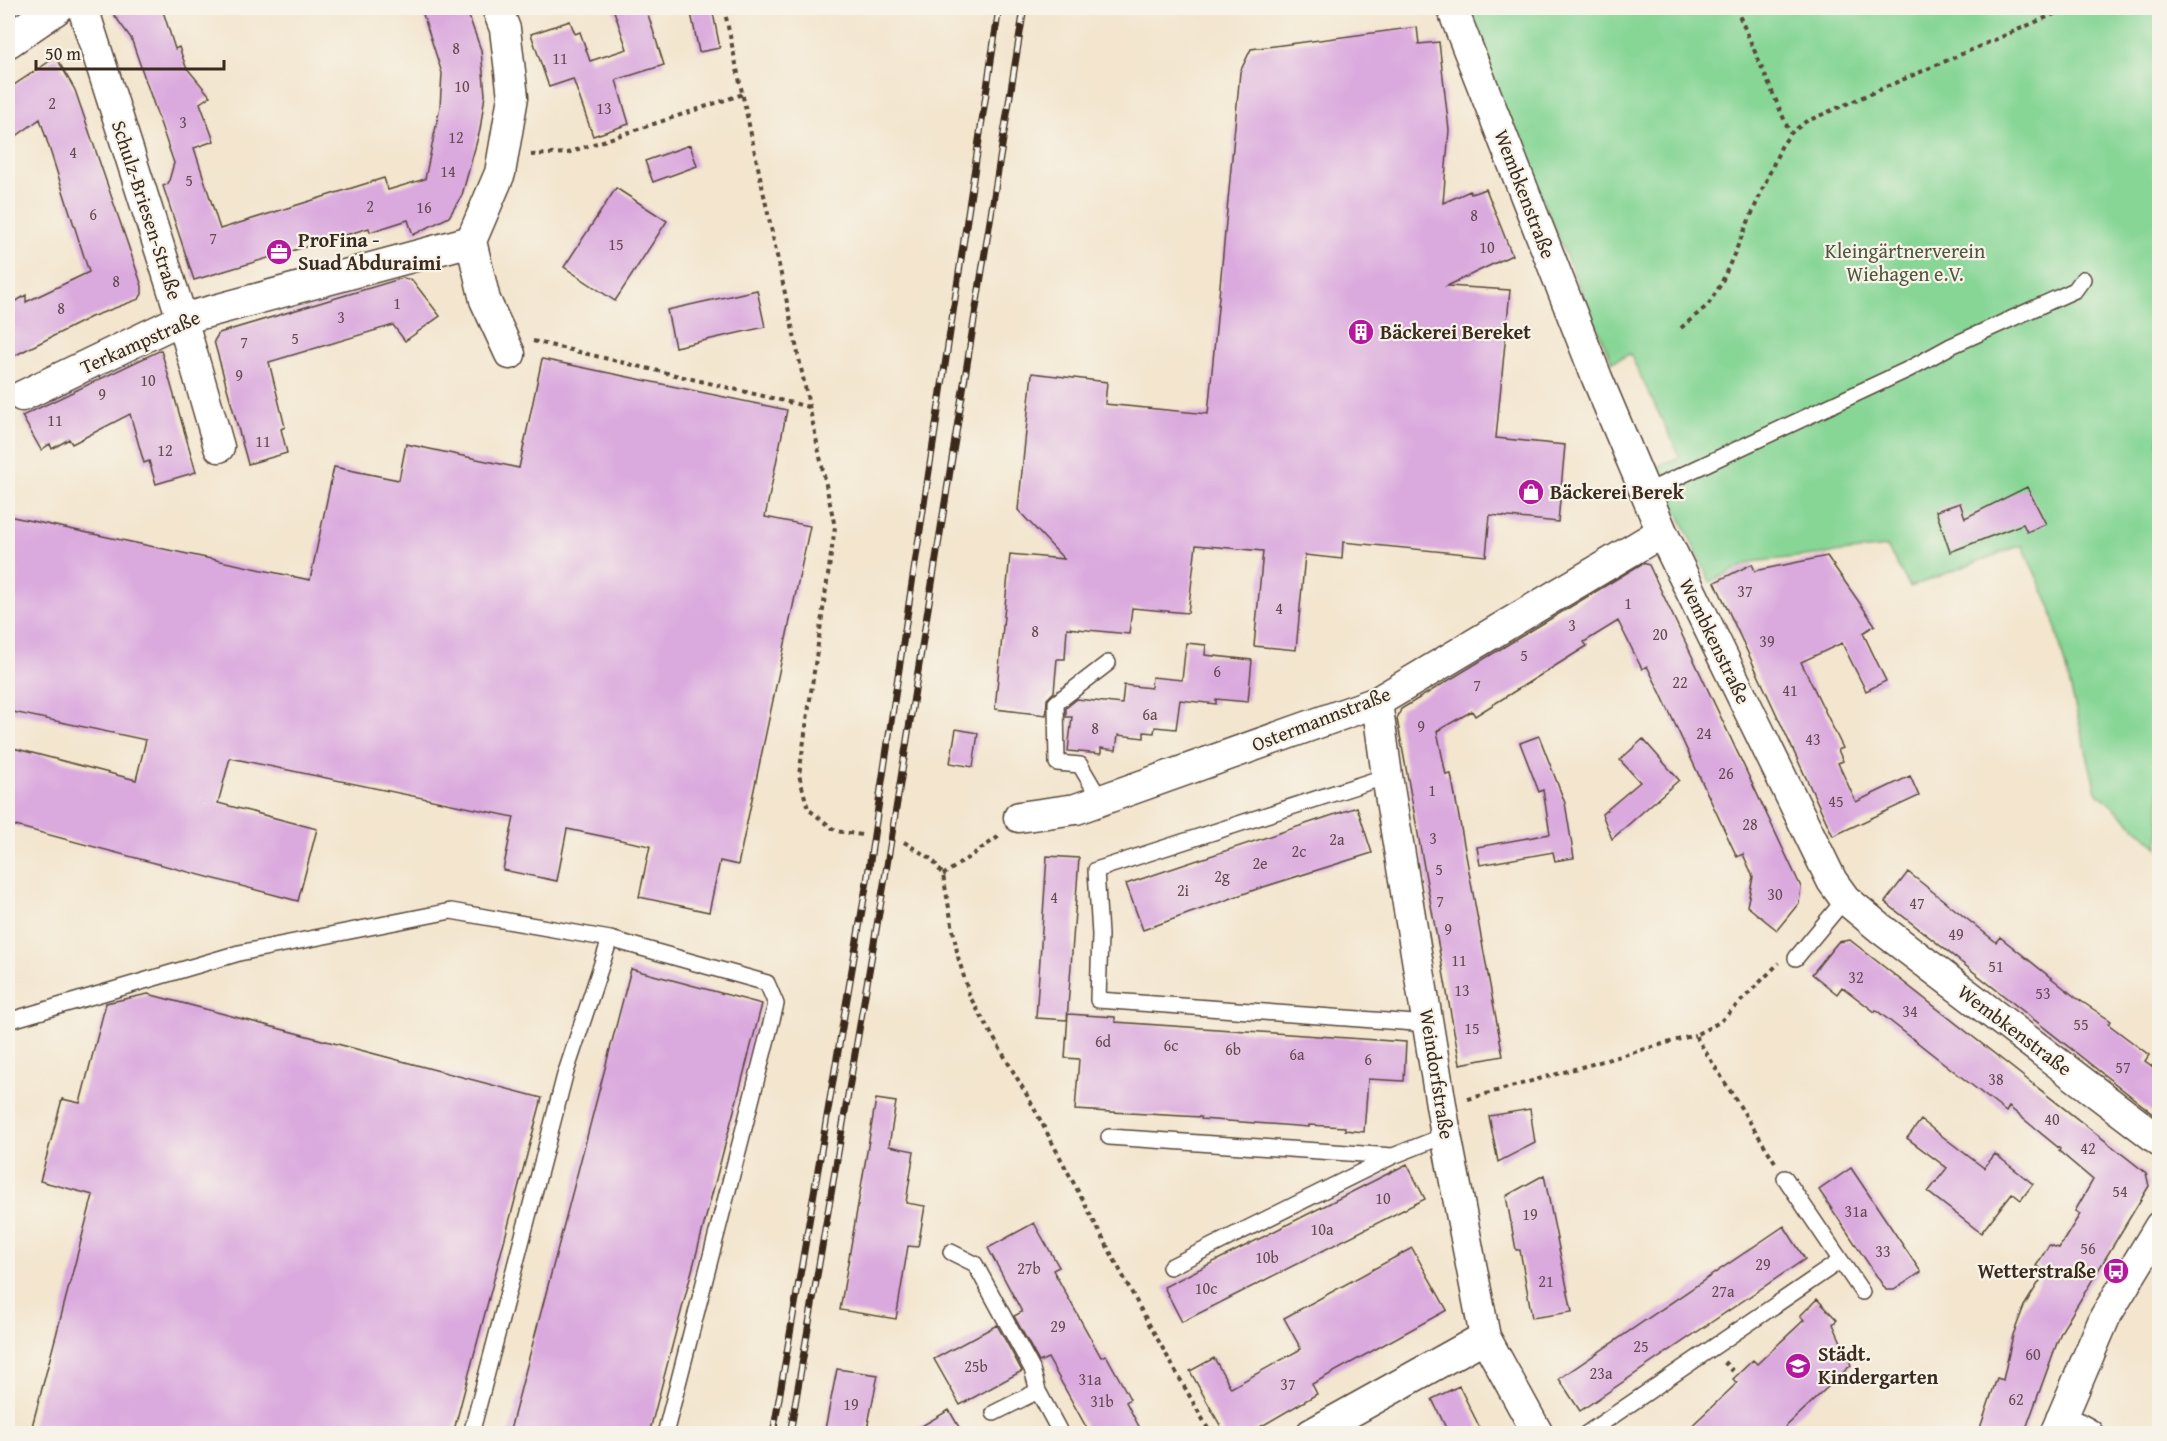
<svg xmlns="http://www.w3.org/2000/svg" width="2167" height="1441" font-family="'Gentium Book Plus',serif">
	<rect width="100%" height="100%" fill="#f7f3e8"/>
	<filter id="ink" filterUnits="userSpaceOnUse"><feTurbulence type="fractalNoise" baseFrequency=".0167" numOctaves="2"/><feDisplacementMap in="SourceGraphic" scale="12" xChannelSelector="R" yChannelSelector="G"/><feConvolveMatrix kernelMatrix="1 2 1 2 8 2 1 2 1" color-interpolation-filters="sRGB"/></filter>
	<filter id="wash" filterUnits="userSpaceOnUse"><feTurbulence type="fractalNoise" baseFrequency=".008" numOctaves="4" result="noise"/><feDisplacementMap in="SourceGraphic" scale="24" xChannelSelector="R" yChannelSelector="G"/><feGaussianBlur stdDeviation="1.35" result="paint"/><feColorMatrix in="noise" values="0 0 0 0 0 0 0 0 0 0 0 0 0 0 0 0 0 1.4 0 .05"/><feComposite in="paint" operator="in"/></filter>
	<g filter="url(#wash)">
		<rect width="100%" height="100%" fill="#f3e5ce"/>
		<!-- green -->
		<path fill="#87d696" stroke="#61805a" stroke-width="1.5" d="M1459 8H2159V848L2096 791 2051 608 2022 545 1910 587 1887 547 1751 562 1710 582 1657 467 1680 457 1630 354 1612 362Z"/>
		<g id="blocks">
			<!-- building -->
			<path fill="#daa9de" d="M109 8H162L175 49 179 47 186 67 210 96 200 103 214 141 194 148 220 229 384 178 388 190 425 179 440 107 442 73 421 8H466L481 50 485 95 480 130 462 195 449 217 413 235 408 220 370 232 369 228 194 280 163 186 168 184 174 163 131 38Z
				M613 8H646L664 65 616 80 629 124 593 136 573 79 549 87 531 34 570 21 575 34 580 32 590 61 627 49Z
				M690 8H712L720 48 699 52Z
				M1417 27 1419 44 1439 42 1449 130 1443 203 1470 191 1471 194 1486 189 1512 255 1447 286 1510 290 1496 438 1565 445 1558 522 1490 515 1486 556 1343 542 1342 559 1305 555 1296 650 1254 646 1263 551 1196 545 1188 613 1132 608 1129 634 1067 628 1065 659H1057L1054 692 1047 699 1046 715 995 709 1010 554 1064 559 1018 510 1032 373 1107 382 1105 404 1208 414 1240 72 1251 49Z
				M56 57 75 90 142 286V294L139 299 91 317 8 359V306L26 295V302L89 272 40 119 8 142V89Z
				M690 145 697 166 653 182 645 161Z
				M616 188 667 221 615 301 564 267Z
				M403 278 412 280 440 316 405 341 393 325 269 362 285 427 281 429 287 453 248 464 214 341 219 333Z
				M757 290 765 327 675 347 667 310Z
				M161 350 196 472 156 484 149 461 144 463 130 414 72 444 69 439 52 449 50 444 41 450 22 416Z
				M542 359 787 410 765 517 810 526 738 865 720 861 709 912 639 897 650 846 567 829 557 881 503 870 514 817 230 758 218 803 317 829 298 901 8 824V767L13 748 136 780 146 740 8 711V516L310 580 334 467 399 480 406 444 519 468Z
				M2027 487 2046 524 2027 532 2023 524 1950 552 1936 511 1960 503 1965 518Z
				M1827 556 1875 625 1863 633 1886 681 1866 691 1842 643 1801 662 1843 748 1838 750 1843 761 1838 763 1856 802 1910 776 1919 796 1833 836 1715 582 1752 564 1755 571Z
				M1643 563 1649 565 1801 887 1799 903 1777 930 1747 906 1753 877 1743 854 1737 857 1660 692 1647 666 1642 669 1618 621 1584 642 1587 646 1475 716 1472 711 1437 731 1446 775 1451 774 1503 1056 1460 1064 1397 719 1401 709Z
				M1186 643 1206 645 1205 655 1252 660 1248 702 1216 699V704L1180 700 1176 729 1155 727 1154 733 1144 732V738L1118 735 1116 750 1101 748V754L1068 751 1072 717H1066V708L1077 699 1122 704 1124 685 1151 688 1152 677 1182 680Z
				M956 729 978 733 973 767 950 763Z
				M1539 736 1565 803 1574 858 1555 861 1553 852 1480 865 1477 847 1550 834 1543 790 1539 792 1520 743Z
				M1643 739 1679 780 1612 839 1602 814 1640 782 1620 760Z
				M1357 807 1372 853 1257 889 1143 930 1126 884Z
				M1047 856 1079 858 1067 1020 1036 1018Z
				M1908 872 1996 942 2000 937 2075 997 2111 1021 2108 1024 2149 1055 2145 1061 2160 1072V1119L1885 902Z
				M1850 940 2146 1173 2149 1186 2061 1332 2024 1434H1978L1997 1378 2003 1380 2013 1335 2024 1306 2046 1271 2036 1266 2049 1245 2059 1248 2080 1214 2075 1211 2093 1180 2059 1151 2060 1149 2009 1107 2006 1112 1876 1010 1875 1012 1842 987 1837 994 1812 974 1838 942Z
				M631 969 762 1004 649 1434H509Z
				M148 994 542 1098 453 1434H30L93 1195 40 1181 62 1099 80 1103 106 1003Z
				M1068 1014 1115 1017V1022L1406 1042 1404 1081 1368 1079 1364 1132 1345 1130V1127L1309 1125V1127L1201 1119V1117L1075 1110 1079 1059 1065 1058Z
				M876 1099 896 1102 889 1146 914 1151 906 1203 925 1206 918 1247 908 1246 896 1319 840 1310Z
				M1530 1109 1535 1143 1498 1162 1489 1116Z
				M1921 1120 1984 1168 1995 1154 2033 1184 2021 1200 2012 1193 1981 1233 1928 1192 1947 1168 1907 1138Z
				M1407 1164 1425 1199 1182 1322 1164 1287Z
				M1851 1168 1921 1272 1894 1290H1886L1819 1190Z
				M1544 1175 1572 1312 1532 1318 1520 1250H1516L1506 1196Z
				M1034 1223 1059 1267 1053 1270 1101 1357 1106 1355 1121 1382 1130 1399 1126 1402 1143 1434H1090L1048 1358 1039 1362 1014 1316 1022 1312 988 1248Z
				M1784 1226 1805 1259 1580 1411 1559 1379Z
				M1412 1248 1447 1310 1312 1384 1317 1394 1248 1434H1225L1190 1371 1214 1358 1231 1388 1301 1349 1284 1318Z
				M1817 1299 1837 1320 1833 1324 1851 1365 1778 1434H1683L1737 1383 1733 1379 1753 1360 1757 1364 1804 1320 1800 1316Z
				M997 1325 1022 1371 960 1405 934 1359Z
				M837 1369 878 1375 866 1434H824Z
				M1459 1386 1483 1434H1449L1432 1399Z
				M949 1410 963 1434H908Z"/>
		</g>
	</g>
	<g filter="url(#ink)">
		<use href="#blocks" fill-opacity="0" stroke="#574638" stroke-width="1.5"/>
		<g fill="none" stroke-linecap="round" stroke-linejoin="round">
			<!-- service casing -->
			<g stroke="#574638" stroke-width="18">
				<path id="service" d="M1646 492 1909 369 1951 346 2075 290 2083 279
					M1387 776 1096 870 1100 935 1098 1000 1429 1024
					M1100 799 1080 765 1057 763 1056 703 1108 663
					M610 939 767 983 776 1004 665 1434
					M1796 958 1845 899
					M8 1021 239 953 451 911 610 939 565 1075 471 1434
					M1109 1137 1393 1156
					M1785 1178 1862 1292
					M951 1252 975 1264 1032 1369 1038 1391
					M1170 1267 1393 1156 1446 1135
					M994 1413 1038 1391 1061 1434
					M1586 1434 1840 1261"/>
			</g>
			<!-- minor casing -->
			<g stroke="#574638" stroke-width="33">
				<path id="minor" d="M83 8 182 319 219 447
					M497 8 505 29 513 97 500 173 471 241 485 300 510 354
					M1452 8 1597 378 1662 532 1832 881 1845 899 1880 928 2160 1141
					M22 396 182 319 471 241
					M1377 702 1387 776 1446 1135 1485 1337 1538 1434
					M1019 817 1076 809 1377 702 1662 532
					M2061 1419 2088 1434
					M1311 1434 1485 1337
					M2055 1434 2105 1317 2160 1226"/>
			</g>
			<!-- secondary casing -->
			<g stroke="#574638" stroke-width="36">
				<path id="secondary" d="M8 41 56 8"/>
			</g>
			<!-- path -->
			<path stroke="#574638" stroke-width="4" stroke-dasharray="4.5 4.5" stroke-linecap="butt" d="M724 8 835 527 799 775 808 809 836 831 862 835
				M1736 8 1790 133
				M531 155 567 153 743 94
				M1681 328 1708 305 1721 284 1781 147 1790 134 1805 122 2068 8
				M533 341 809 407
				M904 842 933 860 943 875 958 957 970 997 1028 1097 1140 1308 1211 1434
				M943 875 1001 835
				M1468 1099 1695 1035
				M1775 1162 1695 1035 1720 1022 1779 963
				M1724 1362 1733 1371"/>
			<!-- service -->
			<use href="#service" stroke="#fff" stroke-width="15"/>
			<!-- minor -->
			<use href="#minor" stroke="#fff" stroke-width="30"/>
			<!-- secondary -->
			<use href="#secondary" stroke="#fff" stroke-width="33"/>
			<!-- rail casing -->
			<g stroke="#3b2a1e" stroke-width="7">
				<path id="rail" d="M773 1434 867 881 999 8
					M790 1434 884 884 1024 8"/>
			</g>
			<!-- rail -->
			<use href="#rail" stroke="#f7f3e8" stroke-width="4.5" stroke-dasharray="14" stroke-linecap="butt"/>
		</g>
	</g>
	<!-- icons -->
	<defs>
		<g id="office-disc" transform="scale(1.35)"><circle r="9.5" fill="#b5179e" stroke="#f7f3e8"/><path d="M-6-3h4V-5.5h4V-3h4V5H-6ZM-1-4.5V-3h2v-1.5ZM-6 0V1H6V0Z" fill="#fff"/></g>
		<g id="building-disc" transform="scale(1.35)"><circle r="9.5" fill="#b5179e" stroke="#f7f3e8"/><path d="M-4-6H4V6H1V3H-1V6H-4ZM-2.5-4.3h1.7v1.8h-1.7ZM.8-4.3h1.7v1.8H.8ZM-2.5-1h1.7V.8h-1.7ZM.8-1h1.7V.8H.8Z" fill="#fff"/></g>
		<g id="shop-disc" transform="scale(1.35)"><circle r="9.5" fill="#b5179e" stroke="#f7f3e8"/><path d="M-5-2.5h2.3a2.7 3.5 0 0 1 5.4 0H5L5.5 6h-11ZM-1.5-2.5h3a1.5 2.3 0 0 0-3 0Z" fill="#fff"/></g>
		<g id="bus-disc" transform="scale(1.35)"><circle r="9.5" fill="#b5179e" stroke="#f7f3e8"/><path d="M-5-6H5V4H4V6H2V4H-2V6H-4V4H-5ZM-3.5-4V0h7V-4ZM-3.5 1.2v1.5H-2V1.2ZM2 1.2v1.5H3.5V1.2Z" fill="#fff"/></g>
		<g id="school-disc" transform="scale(1.35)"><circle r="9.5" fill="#b5179e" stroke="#f7f3e8"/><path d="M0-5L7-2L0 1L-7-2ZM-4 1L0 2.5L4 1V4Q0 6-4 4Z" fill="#fff"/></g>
	</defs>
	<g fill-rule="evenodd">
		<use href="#office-disc" x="279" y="252"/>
		<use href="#building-disc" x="1361" y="332"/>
		<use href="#shop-disc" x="1531" y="492"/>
		<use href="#bus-disc" x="2116" y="1271"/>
		<use href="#school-disc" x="1798" y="1366"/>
	</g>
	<g text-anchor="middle" stroke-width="4.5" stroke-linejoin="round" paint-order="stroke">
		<!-- number labels -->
		<g font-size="16" fill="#634a4e">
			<text x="456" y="54">8</text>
			<text x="560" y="64">11</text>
			<text x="462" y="92">10</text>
			<text x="52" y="109">2</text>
			<text x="604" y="114">13</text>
			<text x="183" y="128">3</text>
			<text x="456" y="143">12</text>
			<text x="73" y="158">4</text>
			<text x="448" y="177">14</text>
			<text x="189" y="186">5</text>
			<text x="370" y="212">2</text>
			<text x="424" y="213">16</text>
			<text x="93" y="220">6</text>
			<text x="1474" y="221">8</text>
			<text x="213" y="244">7</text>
			<text x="616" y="250">15</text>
			<text x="1487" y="253">10</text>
			<text x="116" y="287">8</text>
			<text x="397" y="309">1</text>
			<text x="61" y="314">8</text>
			<text x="341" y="323">3</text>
			<text x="295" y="344">5</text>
			<text x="244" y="348">7</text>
			<text x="239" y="381">9</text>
			<text x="148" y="386">10</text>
			<text x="102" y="400">9</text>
			<text x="55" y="426">11</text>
			<text x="263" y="447">11</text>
			<text x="165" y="456">12</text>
			<text x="1745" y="597">37</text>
			<text x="1628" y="609">1</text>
			<text x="1279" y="614">4</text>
			<text x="1572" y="631">3</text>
			<text x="1035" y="637">8</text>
			<text x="1660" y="640">20</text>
			<text x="1767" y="647">39</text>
			<text x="1524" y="661">5</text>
			<text x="1217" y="677">6</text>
			<text x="1680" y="688">22</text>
			<text x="1477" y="691">7</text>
			<text x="1790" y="696">41</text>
			<text x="1150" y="720">6a</text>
			<text x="1421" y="732">9</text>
			<text x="1095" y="734">8</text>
			<text x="1704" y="739">24</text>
			<text x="1813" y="745">43</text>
			<text x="1726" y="779">26</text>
			<text x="1432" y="796">1</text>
			<text x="1836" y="807">45</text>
			<text x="1750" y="830">28</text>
			<text x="1433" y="844">3</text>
			<text x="1337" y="845">2a</text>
			<text x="1299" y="857">2c</text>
			<text x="1260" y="869">2e</text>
			<text x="1439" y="875">5</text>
			<text x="1222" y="882">2g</text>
			<text x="1183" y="896">2i</text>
			<text x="1775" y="900">30</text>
			<text x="1054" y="903">4</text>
			<text x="1440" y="907">7</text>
			<text x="1917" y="909">47</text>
			<text x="1448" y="935">9</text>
			<text x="1956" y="940">49</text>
			<text x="1459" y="966">11</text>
			<text x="1996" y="972">51</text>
			<text x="1856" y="983">32</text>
			<text x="1462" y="996">13</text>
			<text x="2043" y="999">53</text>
			<text x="1910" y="1017">34</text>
			<text x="2081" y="1030">55</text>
			<text x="1472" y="1034">15</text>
			<text x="1103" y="1047">6d</text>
			<text x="1171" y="1051">6c</text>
			<text x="1233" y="1055">6b</text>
			<text x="1297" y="1060">6a</text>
			<text x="1368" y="1065">6</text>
			<text x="2123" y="1073">57</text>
			<text x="1996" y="1085">38</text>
			<text x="2052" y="1125">40</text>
			<text x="2088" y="1154">42</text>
			<text x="2120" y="1197">54</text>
			<text x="1383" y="1204">10</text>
			<text x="1856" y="1217">31a</text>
			<text x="1530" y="1220">19</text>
			<text x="1322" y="1235">10a</text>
			<text x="2088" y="1254">56</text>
			<text x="1883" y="1257">33</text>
			<text x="1267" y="1263">10b</text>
			<text x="1763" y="1270">29</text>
			<text x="1029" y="1274">27b</text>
			<text x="1546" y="1287">21</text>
			<text x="1206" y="1294">10c</text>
			<text x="1723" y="1297">27a</text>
			<text x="1058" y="1332">29</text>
			<text x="1641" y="1352">25</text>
			<text x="2033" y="1360">60</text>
			<text x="976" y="1372">25b</text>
			<text x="1601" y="1379">23a</text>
			<text x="1090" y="1385">31a</text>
			<text x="1288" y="1390">37</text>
			<text x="2016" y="1405">62</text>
			<text x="1102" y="1407">31b</text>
			<text x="851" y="1410">19</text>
		</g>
		<!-- street labels -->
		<g font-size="20" fill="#3b2a1e" stroke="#f7f3e8">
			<text transform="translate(1525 194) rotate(69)" y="7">Wembkenstraße</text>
			<text transform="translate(147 210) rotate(72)" y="7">Schulz-Briesen-Straße</text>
			<text transform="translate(140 342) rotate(-24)" y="7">Terkampstraße</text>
			<text transform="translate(1715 641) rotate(64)" y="7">Wembkenstraße</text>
			<text transform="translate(1321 719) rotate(-21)" y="7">Ostermannstraße</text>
			<text transform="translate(2015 1030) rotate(37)" y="7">Wembkenstraße</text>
			<text transform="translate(1437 1074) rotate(81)" y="7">Weindorfstraße</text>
		</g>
		<!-- poi labels -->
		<g font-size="20" font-weight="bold" fill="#3b2a1e" stroke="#f7f3e8" text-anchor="start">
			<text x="298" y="247">ProFina -<tspan x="298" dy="23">Suad Abduraimi</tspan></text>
			<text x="1380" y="339">Bäckerei Bereket</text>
			<text x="1550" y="499">Bäckerei Berek</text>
			<text x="2096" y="1278" text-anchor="end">Wetterstraße</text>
			<text x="1818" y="1361">Städt.<tspan x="1818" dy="23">Kindergarten</tspan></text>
		</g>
		<!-- park labels -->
		<g font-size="20" fill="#4e553c" stroke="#f7f3e8">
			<text x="1905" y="258">Kleingärtnerverein<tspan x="1905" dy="23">Wiehagen e.V.</tspan></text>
		</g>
	</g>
	<!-- margin -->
	<rect width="2167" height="1441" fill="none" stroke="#f7f3e8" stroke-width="30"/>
	<!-- scale -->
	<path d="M36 60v9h188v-9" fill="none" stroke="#3b2a1e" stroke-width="3"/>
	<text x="45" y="60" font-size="18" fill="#3b2a1e" stroke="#f7f3e8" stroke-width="4.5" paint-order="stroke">50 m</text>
</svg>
